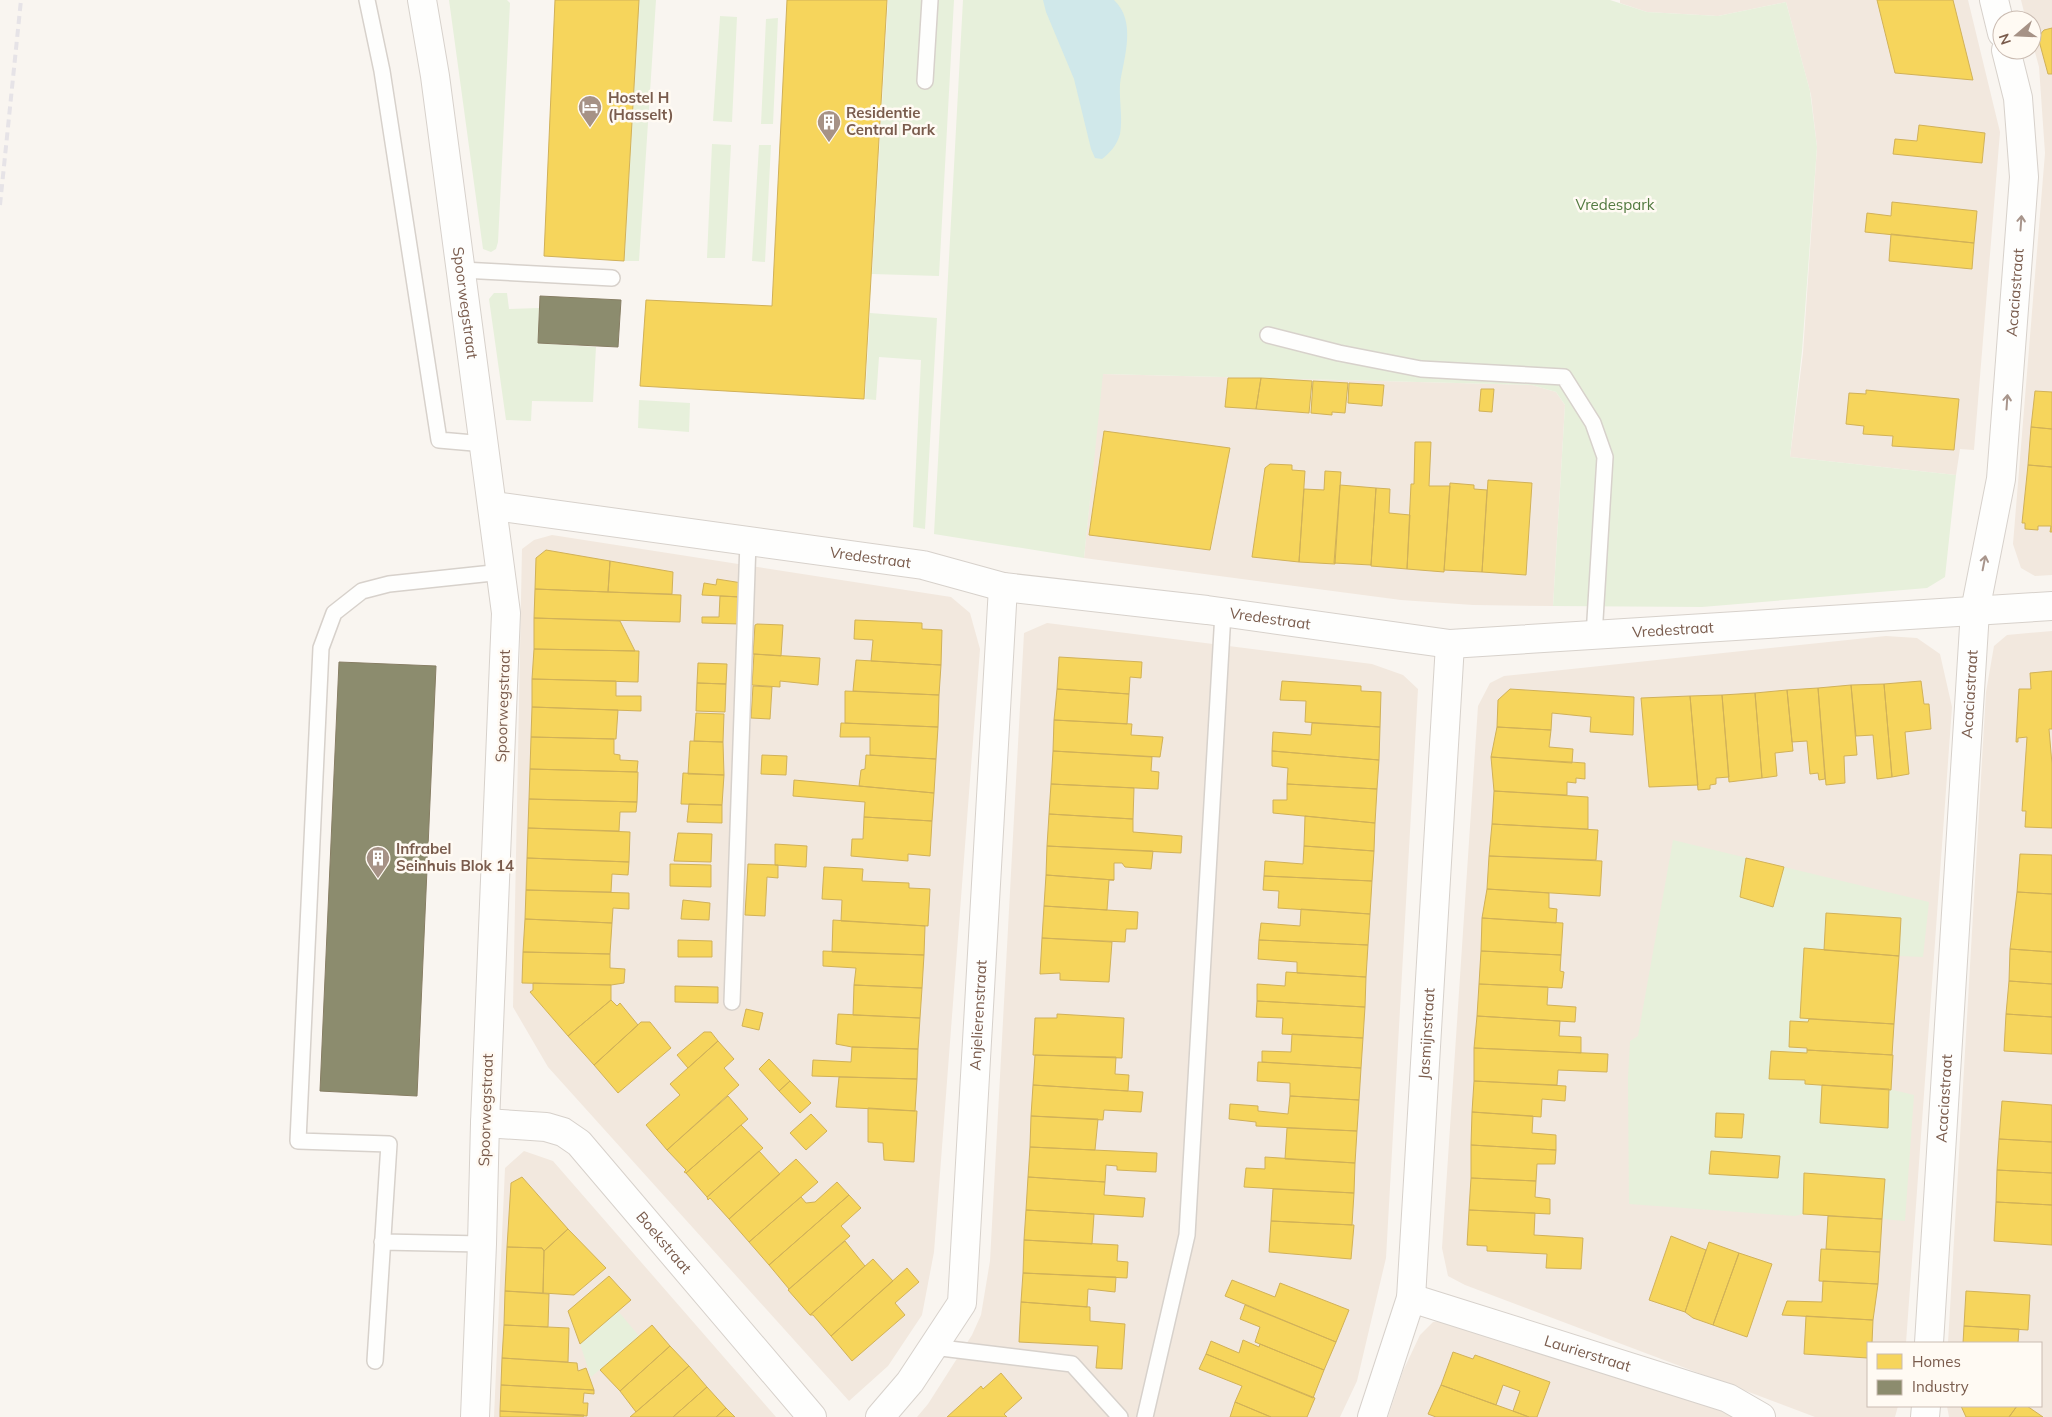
<svg xmlns="http://www.w3.org/2000/svg" width="2052" height="1417" font-family="Mulish,sans-serif">
	<rect width="100%" height="100%" fill="#f9f5f0"/>
	<!-- residential -->
	<path fill="#f2e8de" d="M1620 0H1968L2000 132 1974 450 1960 449 1956 475 1790 457 1803 353 1817 147 1811 95 1786 2 1718 16 1647 12 1620 3Z
		M2021 0H2052V575L2035 576 2021 568 2013 544 2045 153 2039 67 2032 41V20H2026Z
		M1102 374 1532 385 1556 392 1565 405 1553 606 1473 605 1401 600 1084 558Z
		M552 535 951 597 970 613 980 649 934 1252 922 1315 888 1366 849 1401 548 1067 513 1007 522 549 534 540Z
		M1047 623 1372 664 1403 675 1418 689 1386 1258 1357 1381 1340 1417H917L928 1404 972 1335 981 1315 990 1261 1024 633Z
		M2052 631V1417H1949L1947 1406H2041V1343H1948L1986 692 1994 646 2007 635Z
		M1886 636 1917 638 1940 654 1952 707 1906 1343H1868V1406H1898L1895 1417H1815L1465 1285 1448 1276 1442 1248 1478 706 1490 683 1504 676Z
		M524 1151 553 1161 776 1417H494L505 1168Z
		M1451 1319 1717 1405 1736 1417H1388L1403 1371 1420 1335 1433 1322Z"/>
	<!-- green -->
	<path fill="#e7f0db" d="M449 0H507L510 3 498 242 496 249 491 252 483 249Z
		M639 0H656L639 261H624Z
		M888 0H954L939 276 872 274Z
		M963 0H1610L1647 12 1718 16 1786 2 1810 91 1817 147 1802 351 1790 457 1956 475 1945 577 1927 588 1702 607 1553 606 1565 405 1556 392 1532 385 1103 374 1084 558 934 534Z
		M720 16 737 17 732 122 713 121Z
		M778 18 773 124H761L766 19Z
		M712 144 731 145 725 258H707Z
		M759 145H771L765 262 752 261Z
		M494 293H507L509 309 539 308 538 343 596 347 593 402 532 401 531 421 506 420 489 299Z
		M870 313 937 318 925 529 913 527 921 360 879 357 876 400 865 399Z
		M639 400 690 403 689 432 638 428Z
		M1673 840 1929 902 1923 957 1899 956 1901 918 1826 914 1824 950 1804 949 1800 1018 1809 1019 1808 1022H1790L1789 1047 1807 1050V1053L1769 1079 1805 1080 1806 1084 1822 1085 1820 1123 1889 1089 1914 1095 1905 1221 1882 1219 1885 1179 1805 1173 1803 1214 1795 1216 1629 1204 1628 1078 1630 1041 1638 1036Z
		M618 1311 639 1336 591 1377 580 1344Z"/>
	<!-- water -->
	<path fill="#d0e8ea" d="M1043 0H1114C1137 22 1124 57 1120 84 1119 100 1123 119 1120 134 1117 145 1110 153 1102 159L1095 158 1091 149 1074 79 1046 12Z"/>
	<!-- homes -->
	<path fill="#f6d55c" stroke="#d1b158" d="M555 0H639L624 261 544 256Z
		M787 0H887L864 399 640 386 646 300 772 306Z
		M1877 0H1953L1973 80 1895 73Z
		M2052 28V74H2048L2038 37 2044 30Z
		M1919 125 1985 133 1982 163 1893 154 1895 139 1917 141Z
		M1892 202 1977 211 1974 243 1865 232 1867 213 1891 216Z
		M1891 234 1974 243 1972 269 1889 261Z
		M1228 378H1261L1256 409 1225 407Z
		M1261 378 1312 381 1309 413 1256 409Z
		M1313 381 1348 383 1345 413 1332 412V415L1311 413Z
		M1349 383 1384 385 1382 406 1348 403Z
		M1481 389H1494L1492 412 1479 411Z
		M1866 390 1959 399 1954 450 1892 446 1893 436 1863 434 1864 426 1846 424 1849 393 1866 394Z
		M2035 391 2052 392V429L2031 427Z
		M2031 427 2052 429V467L2028 465Z
		M1104 431 1230 448 1210 550 1089 535Z
		M1415 442H1431L1429 486H1450L1444 572 1407 569 1411 484H1414Z
		M1270 464 1292 465V470L1305 471 1299 562 1252 557 1265 468Z
		M2028 465 2052 467V532H2050L2051 526H2038V530L2025 529V523H2022Z
		M1325 471 1341 472 1335 564 1299 562 1304 489 1324 490Z
		M1488 480 1532 483 1526 575 1482 572Z
		M1450 483 1474 485V489L1487 490 1482 572 1444 570Z
		M1340 485 1376 488 1371 565 1334 563Z
		M1376 488 1390 489 1389 513 1410 515 1407 569 1371 566Z
		M546 550 610 561 608 592 535 589 536 558Z
		M610 561 673 572 672 594 608 592Z
		M717 579 742 583 741 597 702 595 704 583 716 585Z
		M535 589 681 595 680 622 534 618Z
		M720 596 741 597 740 624 702 623V617H719Z
		M534 618 620 621 635 651 534 649Z
		M855 620 922 623V629L942 630 941 665 871 661 873 640 854 639Z
		M757 624 783 625 781 656 753 654 755 625Z
		M534 649 639 651 638 682 532 679Z
		M754 654 820 658 818 685 780 681V687L752 685Z
		M1059 657 1142 662 1141 678 1130 677 1129 694 1057 689Z
		M856 660 941 665 939 695 853 691Z
		M698 663 727 664 726 684 697 683Z
		M2052 671V729H2049L2052 764V828L2025 827 2026 811H2022L2027 737 2018 738V742H2016L2019 689H2031L2030 673Z
		M532 679 616 681V696H641V711L532 707Z
		M1282 681 1361 686V691L1381 692 1380 727 1305 722 1306 701 1280 700Z
		M1921 681 1924 704H1929L1931 729 1905 732 1909 774 1892 777 1884 684Z
		M697 683 726 684 725 712 696 711Z
		M1884 684 1892 777 1877 779 1873 735 1856 736 1851 685Z
		M1851 685 1857 755 1844 756 1845 783 1826 785 1818 688Z
		M753 686 772 687 770 719 751 718Z
		M1818 688 1825 779 1819 780 1818 773 1810 774 1807 741 1792 742 1787 690Z
		M1057 689 1129 694 1127 724 1054 720Z
		M1510 689 1634 697 1633 735 1590 732 1591 717 1552 713 1551 730 1497 727 1498 700Z
		M1787 690 1793 751 1775 753 1777 776 1762 778 1755 693Z
		M845 691 939 695 938 727 845 723Z
		M1755 693 1762 778 1729 782 1722 695Z
		M1722 695 1729 777 1716 778V784L1710 785V789L1698 790 1690 696Z
		M1690 696 1698 785 1649 787 1641 698Z
		M532 707 618 710 616 739 531 737Z
		M696 713 724 714 723 742 694 741Z
		M1054 720 1132 724 1131 735 1163 737 1160 757 1053 751Z
		M841 723 938 727 936 759 870 755V737H840Z
		M1312 723 1380 727 1379 760 1272 751 1273 732 1311 735Z
		M1497 727 1551 730 1549 747 1573 749 1572 763 1491 757Z
		M531 737 614 739V754L620 755V760L638 761 637 772 530 769Z
		M690 741 723 742 724 775 688 774Z
		M1053 751 1152 757 1151 771 1159 772 1158 789 1051 784Z
		M1272 751 1379 760 1377 789 1287 784 1288 768 1272 766Z
		M762 755 787 756 786 775 761 774Z
		M866 755 936 759 934 793 859 786 861 770 865 769Z
		M1491 757 1585 763V779L1576 778V783L1567 782V795L1494 791Z
		M530 769 638 772 637 802 529 799Z
		M683 773 724 775 722 805 681 804Z
		M794 780 934 793 932 821 864 817 865 802 793 796Z
		M1051 784 1134 788 1133 819 1049 814Z
		M1287 784 1377 789 1375 823 1273 813V800H1287Z
		M1494 791 1588 797V829L1492 824Z
		M529 799 637 802 636 812H620L619 831 528 828Z
		M689 804 722 805V823L687 822Z
		M1049 814 1133 819V832L1182 836 1181 853 1047 846Z
		M1305 816 1375 823 1374 851 1304 846Z
		M864 817 932 821 930 856 908 854V861L851 856 852 839H863Z
		M1492 824 1598 830 1596 860 1489 856Z
		M528 828 630 832 629 862 527 858Z
		M678 833 712 834 711 862 674 861Z
		M775 844 807 846 806 867 775 865Z
		M1047 846 1153 851 1151 869 1125 867 1122 863H1114V880L1046 875Z
		M1304 846 1374 851 1372 881 1264 876 1265 861 1303 864Z
		M2020 854 2052 855V894L2017 892Z
		M1489 856 1602 861 1600 896 1487 889Z
		M527 858 629 862 628 875 612 874 611 892 526 890Z
		M1746 858 1784 867 1773 907 1740 897Z
		M670 864 711 865V887L670 886Z
		M748 864 778 865V878L767 877 765 916 745 915Z
		M824 867 863 869 862 881 909 883V888L930 889 928 926 841 921 842 900 822 899Z
		M1046 875 1114 880H1109L1107 910 1044 906Z
		M1264 876 1372 881 1370 914 1278 908 1279 891 1263 890Z
		M1487 889 1549 893V908L1557 909 1556 923 1482 918Z
		M526 890 629 893V909L613 908 612 923 525 919Z
		M2017 892 2052 894V952L2010 949Z
		M683 900 710 903 709 920 681 919Z
		M1044 906 1138 912 1137 929H1126L1125 942 1042 938Z
		M1301 909 1370 914 1368 945 1259 940 1261 923 1300 926Z
		M1826 913 1901 918 1899 956 1824 950Z
		M1482 918 1563 923 1561 955 1481 951Z
		M525 919 612 923 610 954 523 952Z
		M833 920 925 926 924 955 832 952Z
		M1042 938 1112 942 1109 982 1060 980V973L1040 974Z
		M678 940 712 941V957H678Z
		M1259 940 1368 945 1366 977 1297 973V962L1258 959Z
		M1804 948 1899 956 1894 1024 1800 1018Z
		M2010 949 2052 952V984L2009 981Z
		M823 951 924 955 922 988 854 985 856 968 823 966Z
		M1481 951 1561 955 1560 971 1564 972 1562 988 1479 984Z
		M523 952 610 954V968L625 969 624 983 611 985 522 983Z
		M1286 972 1366 977 1365 1007 1257 1001V984L1285 986Z
		M2009 981 2052 984V1017L2006 1014Z
		M533 983 611 985V1000L568 1036 530 992 533 990Z
		M1479 984 1548 987 1547 1005 1576 1007 1575 1022 1477 1016Z
		M854 985 922 988 920 1018 853 1015Z
		M675 986 718 987V1003L675 1002Z
		M611 1000 617 1006 620 1003 638 1025 594 1065 568 1036Z
		M1257 1001 1365 1007 1363 1038 1282 1034 1283 1018 1256 1017Z
		M746 1009 763 1013 759 1030 742 1026Z
		M838 1014 920 1018 918 1049 852 1047 836 1044Z
		M1057 1014 1124 1018 1122 1058 1033 1055 1035 1018H1057Z
		M2006 1014 2052 1017V1054L2004 1051Z
		M1477 1016 1560 1021 1559 1036 1581 1037V1053L1474 1048Z
		M1809 1019 1894 1024 1892 1055 1807 1050V1048L1789 1047 1790 1021 1808 1022Z
		M641 1022H650L671 1048 618 1093 594 1065Z
		M704 1032H711L718 1041 688 1068 677 1055Z
		M1292 1034 1363 1038 1361 1068 1262 1062V1051L1291 1052Z
		M718 1041 734 1059 724 1068 739 1085 667 1150 646 1125 680 1095 670 1084Z
		M852 1047 918 1049 917 1079 812 1076 813 1060 851 1062Z
		M1474 1048 1608 1054 1607 1072 1558 1070 1557 1085 1474 1081Z
		M1807 1050 1893 1055 1891 1090 1805 1084V1080L1769 1079 1771 1051 1807 1053Z
		M1035 1055 1116 1057 1115 1074 1129 1075 1128 1091 1033 1085Z
		M769 1059 790 1081 779 1091 759 1069Z
		M1258 1062 1361 1068 1359 1100 1290 1096V1083L1257 1081Z
		M839 1077 917 1079 915 1111 836 1107Z
		M790 1081 811 1103 800 1113 779 1091Z
		M1474 1081 1566 1086 1565 1101 1542 1099 1541 1117 1472 1112Z
		M1033 1085 1143 1092 1141 1112 1104 1110 1103 1120 1031 1116Z
		M1822 1085 1889 1089 1888 1128 1820 1123Z
		M728 1096 748 1119 686 1173 684 1172 686 1170 667 1150Z
		M1290 1096 1359 1100 1357 1131 1256 1126V1122L1229 1119 1230 1104 1258 1106V1111L1288 1114Z
		M2002 1101 2052 1105V1142L1999 1139Z
		M868 1108 917 1111 914 1162 884 1160 883 1143 868 1142Z
		M1472 1112 1533 1116 1532 1133 1556 1135V1150L1471 1145Z
		M1716 1113 1744 1114 1742 1138 1715 1137Z
		M811 1114 827 1131 806 1150 790 1133Z
		M1031 1116 1098 1119 1095 1150 1030 1147Z
		M741 1125 763 1148 707 1197 686 1173Z
		M1287 1128 1357 1131 1355 1163 1285 1159Z
		M1999 1139 2052 1142V1173L1997 1170Z
		M1471 1145 1556 1150 1555 1164H1537L1536 1181 1471 1178Z
		M1030 1147 1157 1153 1156 1172 1117 1170V1166L1106 1165 1105 1182 1028 1177Z
		M759 1151 780 1174 729 1219 710 1198 708 1200 707 1197Z
		M1711 1151 1780 1156 1778 1178 1709 1174Z
		M1265 1157 1355 1163 1354 1193 1244 1187 1246 1168 1265 1169Z
		M796 1159 818 1182 749 1242 729 1219Z
		M1997 1170 2052 1173V1205L1996 1202Z
		M1804 1173 1885 1179 1882 1219 1803 1214Z
		M522 1177 568 1229 544 1251 542 1248 507 1247 511 1183Z
		M1028 1177 1105 1182 1104 1195 1145 1198 1143 1217 1026 1210Z
		M1471 1178 1536 1181 1535 1197 1550 1199V1214L1469 1210Z
		M837 1182 849 1195 769 1265 749 1242 801 1197 806 1203 815 1202Z
		M1273 1189 1354 1193 1352 1225 1271 1221Z
		M849 1195 861 1208 841 1226 850 1236 789 1289 769 1265Z
		M1996 1202 2052 1205V1245L1994 1241Z
		M1026 1210 1094 1214 1092 1244 1024 1240Z
		M1469 1210 1535 1213 1534 1235 1583 1238 1581 1269 1546 1268 1547 1254 1487 1251V1246L1467 1245Z
		M1828 1216 1882 1219 1880 1252 1826 1249Z
		M1271 1221 1354 1225 1351 1259 1269 1252Z
		M568 1229 606 1268 574 1295 543 1293 544 1251Z
		M1671 1236 1706 1250 1685 1312 1649 1300Z
		M1024 1240 1118 1245 1117 1261 1128 1262 1127 1278 1023 1273Z
		M845 1241 865 1266 810 1315 788 1290Z
		M1709 1242 1739 1253 1713 1325 1693 1318 1685 1312Z
		M507 1247 542 1248 544 1251 543 1293 505 1291Z
		M1821 1249 1880 1252 1878 1284 1819 1281Z
		M1739 1253 1772 1264 1747 1337 1713 1325Z
		M873 1259 893 1281 831 1336 813 1315H810Z
		M907 1268 919 1282 895 1303 905 1315 852 1361 831 1336Z
		M1023 1273 1116 1277 1115 1292 1088 1289 1087 1307 1021 1302Z
		M609 1276 631 1300 580 1344 568 1311Z
		M1232 1280 1275 1297 1280 1283 1349 1310 1336 1342 1225 1296Z
		M1823 1281 1878 1284 1873 1320 1782 1315 1787 1301 1822 1302Z
		M505 1291 549 1294 548 1327 504 1325Z
		M1966 1291 2030 1295 2028 1330 1964 1326Z
		M1021 1302 1090 1307V1321L1125 1324 1122 1369 1096 1368 1098 1346 1019 1342Z
		M1245 1305 1336 1342 1324 1370 1255 1342 1260 1327 1240 1319Z
		M1806 1316 1873 1320 1872 1343H1868V1358L1804 1354Z
		M504 1325 569 1328 568 1362 502 1358Z
		M652 1325 670 1346 620 1391 600 1370Z
		M1964 1326 2019 1329 2018 1343H1963Z
		M1243 1340 1259 1347 1260 1344 1324 1370 1313 1398 1206 1354 1211 1341 1239 1353Z
		M670 1346 689 1366 636 1412 620 1391Z
		M1453 1352 1473 1359 1475 1355 1550 1382 1537 1417H1529L1513 1411 1520 1391 1503 1385 1496 1405 1441 1385Z
		M1206 1354 1315 1398 1307 1417H1271L1235 1402 1242 1386 1199 1369Z
		M502 1358 577 1363 578 1371 586 1368 594 1390 501 1385Z
		M689 1366 707 1387 673 1417H630Z
		M1001 1373 1022 1398 1004 1414 1007 1417H947L981 1386 983 1389Z
		M501 1385 594 1390V1394L584 1393 583 1403H588L587 1416 500 1411Z
		M1441 1385 1513 1411 1529 1417H1436L1428 1414Z
		M707 1387 726 1408 716 1417H673Z
		M1235 1402 1271 1417H1230Z
		M1961 1406H2017L2009 1417H1966Z
		M2017 1406H2027L2043 1417H2009Z
		M726 1408 735 1417H716Z
		M500 1411 584 1415 583 1417H500Z"/>
	<!-- industry -->
	<path fill="#8c8c6e" stroke="#877e64" d="M540 296 621 300 618 347 538 343Z
		M339 662 436 666 417 1096 320 1091Z"/>
	<g fill="none" stroke-linecap="round" stroke-linejoin="round">
		<!-- lane casing -->
		<g stroke="#d7d1cb" stroke-width="18">
			<path id="lane" d="M367 0 382 71 439 440 485 444
				M925 81 930 0
				M462 270 612 278
				M1268 335 1339 353 1421 369 1564 377 1593 423 1605 457 1594 636
				M732 1002 748 542
				M382 1242 482 1244
				M933 1347 1072 1364 1120 1417
				M375 1361 389 1144 298 1141 321 648 334 613 362 591 389 584 502 572
				M1145 1417 1187 1235 1223 613"/>
		</g>
		<!-- street casing -->
		<g stroke="#d7d1cb" stroke-width="30">
			<g id="street">
				<path id="s1" d="M422 0 435 76 506 613 485 1123 482 1244 475 1417"/>
				<path d="M1994 0 2002 33"/>
				<path id="s2" d="M494 506 923 565 1003 587 1207 610 1450 644 2052 606"/>
				<path id="s3" d="M485 1123 546 1127 563 1132 579 1143 812 1417"/>
				<path id="s4" d="M1411 1298 1728 1398 1761 1417"/>
				<path id="s5" d="M1929 1343 1975 611 2001 479 2024 177 2018 98 2006 50"/>
				<path id="s6" d="M880 1417 910 1382 962 1303 1003 587"/>
				<path id="s7" d="M1372 1417 1411 1298 1450 644"/>
				<path d="M1925 1417 1926 1406"/>
			</g>
		</g>
		<!-- lane -->
		<use href="#lane" stroke="#fefefd" stroke-width="15"/>
		<!-- street -->
		<use href="#street" stroke="#fefefd" stroke-width="28"/>
		<!-- rail -->
		<path stroke="#e6e3e7" stroke-width="4" stroke-dasharray="8 5" stroke-linecap="butt" d="M0 205 21 0"/>
	</g>
	<!-- one-way arrows -->
	<defs><path id="oneway-shaft" d="M-6 0H5M1.5-3L5.5 0L1.5 3" fill="none" stroke-width="1.6" stroke-linecap="round" stroke-linejoin="round" transform="scale(1.25)"/></defs>
	<g stroke="#a8958b">
		<use href="#oneway-shaft" transform="translate(2021 223) rotate(-86)"/>
		<use href="#oneway-shaft" transform="translate(2007 402) rotate(-86)"/>
		<use href="#oneway-shaft" transform="translate(1984 563) rotate(-79)"/>
	</g>
	<!-- icons -->
	<defs>
		<g id="hotel-pin" transform="scale(1.25)"><path d="M0 17L-7.5 6A9.5 9.5 0 1 1 7.5 6Z" fill="#a69286" stroke="#fffaf3"/><path d="M-6-4.5h1.5V1H6V5H4.5V3h-9V5H-6ZM-4 0a1.8 1.8 0 1 1 3.6 0ZM.5 0V-2.5h3Q6-2.5 6 0Z" fill="#fff"/></g>
		<g id="building-pin" transform="scale(1.25)"><path d="M0 17L-7.5 6A9.5 9.5 0 1 1 7.5 6Z" fill="#a69286" stroke="#fffaf3"/><path d="M-4-6H4V6H1V3H-1V6H-4ZM-2.5-4.3h1.7v1.8h-1.7ZM.8-4.3h1.7v1.8H.8ZM-2.5-1h1.7V.8h-1.7ZM.8-1h1.7V.8H.8Z" fill="#fff"/></g>
	</defs>
	<g fill-rule="evenodd">
		<use href="#hotel-pin" x="590" y="107"/>
		<use href="#building-pin" x="829" y="122"/>
		<use href="#building-pin" x="378" y="858"/>
	</g>
	<g text-anchor="middle" stroke-width="5" stroke-linejoin="round" paint-order="stroke">
		<!-- poi labels -->
		<g font-size="15" font-weight="bold" fill="#7a5c4d" stroke="#fffaf3" text-anchor="start">
			<text x="608" y="103">Hostel H<tspan x="608" dy="17">(Hasselt)</tspan></text>
			<text x="846" y="118">Residentie<tspan x="846" dy="17">Central Park</tspan></text>
			<text x="396" y="854">Infrabel<tspan x="396" dy="17">Seinhuis Blok 14</tspan></text>
		</g>
		<!-- park labels -->
		<g font-size="15" fill="#537a41" stroke="#fffaf3">
			<text x="1615" y="210">Vredespark</text>
		</g>
		<!-- street labels -->
		<g font-size="15" fill="#7a5c4d" stroke="#fffaf3">
			<text dy="5" stroke="none"><textPath href="#s5" startOffset="1055">Acaciastraat</textPath></text>
			<text dy="5" stroke="none"><textPath href="#s1" startOffset="306">Spoorwegstraat</textPath></text>
			<text dy="5" stroke="none"><textPath href="#s2" startOffset="380">Vredestraat</textPath></text>
			<text dy="5" stroke="none"><textPath href="#s2" startOffset="785">Vredestraat</textPath></text>
			<text dy="5" stroke="none"><textPath href="#s2" startOffset="1190">Vredestraat</textPath></text>
			<text dy="5" stroke="none"><textPath href="#s5" startOffset="650">Acaciastraat</textPath></text>
			<text transform="translate(503 706) rotate(-88)" y="5">Spoorwegstraat</text>
			<text dy="5" stroke="none"><textPath href="#s6" startOffset="429">Anjelierenstraat</textPath></text>
			<text dy="5" stroke="none"><textPath href="#s7" startOffset="390">Jasmijnstraat</textPath></text>
			<text dy="5" stroke="none"><textPath href="#s5" startOffset="245">Acaciastraat</textPath></text>
			<text transform="translate(486 1110) rotate(-88)" y="5">Spoorwegstraat</text>
			<text dy="5" stroke="none"><textPath href="#s3" startOffset="229">Boekstraat</textPath></text>
			<text dy="5" stroke="none"><textPath href="#s4" startOffset="185">Laurierstraat</textPath></text>
		</g>
	</g>
	<!-- legend -->
	<rect x="1867" y="1342" width="175" height="65" fill="#fffaf3" stroke="#cabbb1"/>
	<rect x="1877" y="1354" width="25" height="15" fill="#f6d55c" stroke="#cabbb1"/>
	<text x="1912" y="1367" font-size="15" fill="#7a5c4d">Homes</text>
	<rect x="1877" y="1380" width="25" height="15" fill="#8c8c6e" stroke="#cabbb1"/>
	<text x="1912" y="1392" font-size="15" fill="#7a5c4d">Industry</text>
	<!-- north arrow -->
	<g transform="translate(2017 35) rotate(251)"><circle r="24" fill="#fffaf3" stroke="#cabbb1"/>
	<path d="M0-4L9 19L0 12L-9 19Z" fill="#a69286"/>
	<text y="-8" font-size="14" font-weight="bold" text-anchor="middle" fill="#7a5c4d">N</text>
	</g>
</svg>
